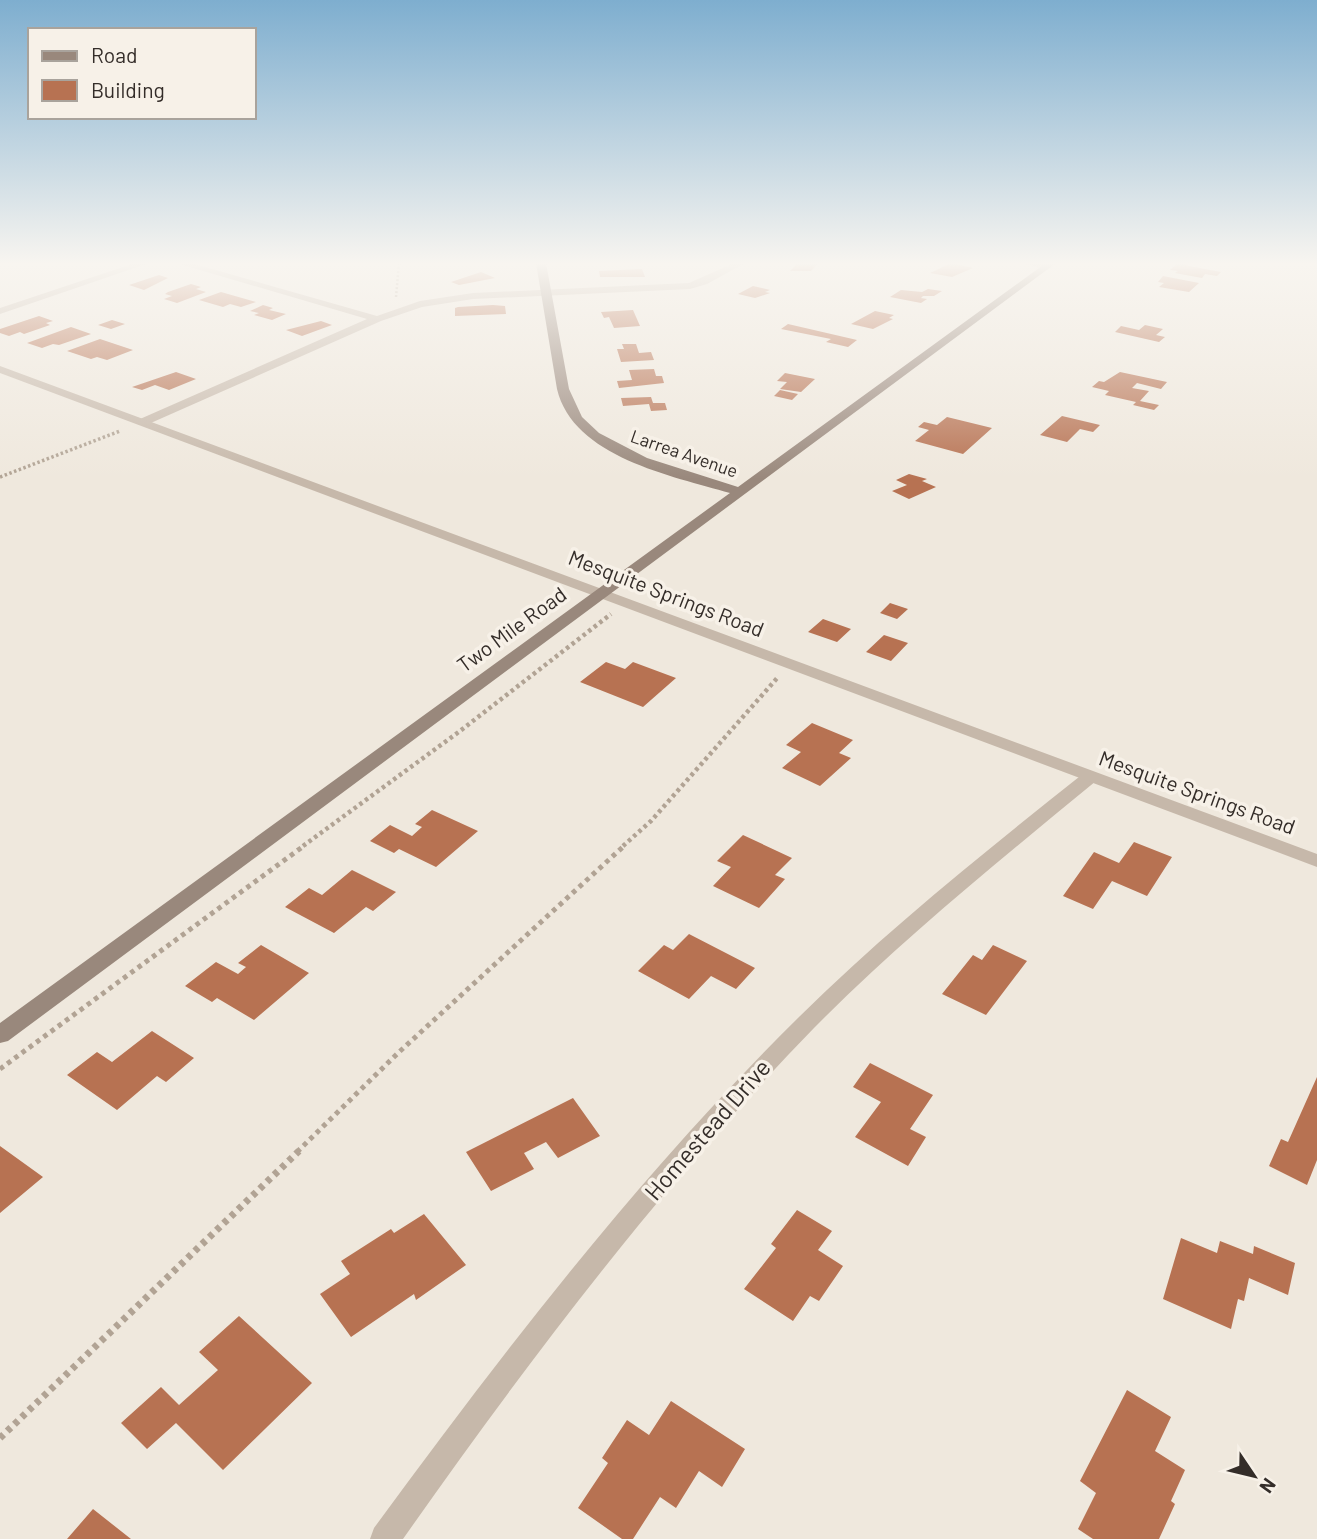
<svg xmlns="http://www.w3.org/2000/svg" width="1317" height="1539" font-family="Barlow,sans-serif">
	<rect width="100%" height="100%" fill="#efe8dd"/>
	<!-- building -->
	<path fill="#b77252" d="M798 263H818L811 271H790Z
		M1178 263 1189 266 1221 272 1217 276 1205 274 1202 278 1175 273 1178 271 1170 270Z
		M949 264 960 265 973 268 952 277 930 273Z
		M642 269 645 277H600L599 271Z
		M481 272 495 278 459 285 451 282Z
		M159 275 168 278 144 290 129 285Z
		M1163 276 1199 283 1189 292 1159 287 1164 283 1158 282Z
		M191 284 201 287 196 289 206 292 177 303 164 299 172 296 165 294 168 292Z
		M753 286 770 290 765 292 770 293 755 298 738 294Z
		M928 289 942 291 934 296H923L921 298 927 299 921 303 890 297 901 290 922 292Z
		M221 292 256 302 241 307 230 304 223 307 199 300Z
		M263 305 273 308 269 310 286 314 272 320 254 315 259 313 250 311Z
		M493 305 505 306 506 314 455 316V308L458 307Z
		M633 310 640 326 614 328 609 317 604 318 601 312Z
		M875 311 894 315 889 318 893 319 873 329 851 324Z
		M39 316 53 321 46 323 50 325 24 334 20 332 9 336 0 333V329Z
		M112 320 125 324 111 329 98 325Z
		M321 321 332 325 302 336 286 330Z
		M788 324 857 340 848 347 826 342 831 339 781 329Z
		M1145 325 1163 329 1156 335 1165 337 1159 342 1115 332 1121 326 1139 330Z
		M71 327 91 334 59 345 53 344 42 348 27 343Z
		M100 339 133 350 107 360 97 357 91 359 67 351Z
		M622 344H636L639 353 651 352 654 360 621 362 617 349H624Z
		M654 369 656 376H662L664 383 619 388 617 381 632 380 629 370Z
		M176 372 196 379 169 390 155 385 142 390 132 387Z
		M1120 372 1167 382 1161 389 1137 383 1132 388 1149 391 1140 401 1159 405 1154 410 1133 405 1136 402 1105 395 1109 391 1092 387 1099 381 1104 382Z
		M785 373 815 379 801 392 780 389 787 382 777 381Z
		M780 390 798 394 792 400 774 396Z
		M651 397 653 403H665L667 410 651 411 649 404 623 406 621 398Z
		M1062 416 1100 425 1093 432 1080 429 1067 442 1040 435Z
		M947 417 992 428 963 454 915 441 929 430 918 427 924 422 937 425Z
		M909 474 927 479 922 481 936 487 909 499 892 491 907 485 896 480Z
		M890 603 908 609 897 619 880 613Z
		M823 619 851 629 837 642 808 632Z
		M884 635 908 643 891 661 866 652Z
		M606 662 625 669 633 662 676 678 643 707 580 682Z
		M812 723 853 740 839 753 851 758 820 786 782 768 801 752 786 745Z
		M432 810 478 831 436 867 399 849 394 853 370 841 390 825 412 836 422 827 415 824Z
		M743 835 792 858 775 875 785 879 759 908 713 886 731 867 717 861Z
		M1134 842 1172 857 1147 896 1112 881 1093 909 1063 896 1094 852 1119 863Z
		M352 870 396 892 373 911 366 907 334 933 285 907 309 888 322 895Z
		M689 934 755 968 736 989 711 976 689 999 638 971 664 945 673 950Z
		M261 945 309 973 254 1020 217 998 212 1002 185 986 216 962 238 974 246 967 238 963Z
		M993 945 1027 961 986 1015 942 994 973 955 982 960Z
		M152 1031 194 1058 166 1082 157 1076 117 1110 67 1075 97 1052 112 1062Z
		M870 1063 933 1095 910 1129 926 1137 908 1166 855 1137 881 1102 853 1087Z
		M1317 1077V1160L1307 1185 1269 1166 1281 1139 1288 1142Z
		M573 1098 600 1136 558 1158 546 1142 524 1153 534 1169 491 1191 466 1152Z
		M0 1146 43 1177 0 1213Z
		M797 1210 832 1231 818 1250 843 1266 819 1301 810 1296 793 1321 744 1289 776 1248 771 1244Z
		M424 1214 466 1265 416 1300 414 1294 351 1337 320 1294 350 1274 341 1261 391 1229 394 1233Z
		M1181 1238 1217 1253 1220 1241 1253 1254 1254 1246 1295 1263 1288 1295 1249 1278 1244 1301 1238 1299 1231 1329 1163 1299Z
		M239 1316 312 1383 223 1470 176 1423 147 1449 121 1423 161 1387 179 1405 218 1370 199 1352Z
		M1127 1390 1171 1417 1155 1451 1185 1470 1171 1501 1175 1504 1159 1539H1093L1078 1529 1096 1493 1080 1481Z
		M671 1401 745 1449 722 1487 699 1471 676 1508 660 1497 633 1539H622L578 1508 608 1463 602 1458 627 1420 649 1435Z
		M93 1509 131 1539H67Z"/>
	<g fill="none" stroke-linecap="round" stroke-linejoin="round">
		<!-- path-far4 -->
		<path stroke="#b1a394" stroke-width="2.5" stroke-dasharray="2 2" stroke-linecap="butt" d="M396 297 399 263"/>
		<!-- path-far3 -->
		<path stroke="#b1a394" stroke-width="3.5" stroke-dasharray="2.5 2.5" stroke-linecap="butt" d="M0 477 120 431"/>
		<!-- path-far2 -->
		<path stroke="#b1a394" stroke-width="4.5" stroke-dasharray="3.5 3.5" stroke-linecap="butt" d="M303 846 460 731 611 614
			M623 846 651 821 779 676"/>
		<!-- path-far1 -->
		<path stroke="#b1a394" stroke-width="5" stroke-dasharray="4.5 4.5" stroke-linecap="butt" d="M0 1069 305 845
			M297 1152 398 1053 625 845"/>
		<!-- path -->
		<path stroke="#b1a394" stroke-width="7" stroke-dasharray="5 5" stroke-linecap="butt" d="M0 1438 299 1151"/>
		<!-- minor -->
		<path fill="#c6b8aa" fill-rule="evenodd" d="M176 263H191L377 316 420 301 473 293 689 283 734 263H745L707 284 690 289 473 299 422 307 381 321 144 426 138 422 140 419 367 319Z
			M1023 263H1042L1052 267 1047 270Z
			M1090 772 1099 777 1096 781C1000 860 902 939 814 1028 661 1185 529 1360 403 1539H370L374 1528C505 1349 641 1173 799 1017 888 929 986 851 1084 773Z"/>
		<!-- tertiary -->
		<path fill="#c6b8aa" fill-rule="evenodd" d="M135 263H149L0 314V308Z
			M0 366 1317 854V867L0 373Z"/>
		<!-- secondary -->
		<path fill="#99887c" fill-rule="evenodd" d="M536 263H546L569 389 582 417 599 433 647 458 738 487 1046 263H1056L8 1041 0 1043V1023L730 493C672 476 573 457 557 389Z"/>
	</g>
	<!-- sky -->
	<linearGradient id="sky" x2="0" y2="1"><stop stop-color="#7eaecf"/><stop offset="0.55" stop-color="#f8f5f0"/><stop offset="1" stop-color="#f8f5f0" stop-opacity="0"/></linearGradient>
	<rect width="1317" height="479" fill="url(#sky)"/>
	<g text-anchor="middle" stroke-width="7" stroke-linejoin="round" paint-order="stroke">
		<!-- far-street labels -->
		<g font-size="18" fill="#342d29" stroke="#f7f1e8">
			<text transform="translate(684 454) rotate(19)" y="6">Larrea Avenue</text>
		</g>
		<!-- street labels -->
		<g font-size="21" fill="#342d29" stroke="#f7f1e8">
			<text transform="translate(666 594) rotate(21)" y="7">Mesquite Springs Road</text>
			<text transform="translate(512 630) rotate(-36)" y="7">Two Mile Road</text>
			<text transform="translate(1197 793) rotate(20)" y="7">Mesquite Springs Road</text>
		</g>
		<!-- near-street labels -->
		<g font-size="24" fill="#342d29" stroke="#f7f1e8">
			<text transform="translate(708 1130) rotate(-49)" y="8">Homestead Drive</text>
		</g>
	</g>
	<!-- legend -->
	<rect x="28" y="28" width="228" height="91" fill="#f7f1e8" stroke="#a9a39c" stroke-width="2"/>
	<rect x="42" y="51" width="35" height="10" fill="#99887c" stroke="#a9a39c" stroke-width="2"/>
	<text x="91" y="63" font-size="21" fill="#342d29">Road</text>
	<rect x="42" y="80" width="35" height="21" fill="#b77252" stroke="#a9a39c" stroke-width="2"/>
	<text x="91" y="98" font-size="21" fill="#342d29">Building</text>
	<!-- north arrow -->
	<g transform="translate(1254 1476) rotate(125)" stroke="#f7f1e8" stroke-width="5" paint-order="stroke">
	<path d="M0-5L12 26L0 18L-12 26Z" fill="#342d29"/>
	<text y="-10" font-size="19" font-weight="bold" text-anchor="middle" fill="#342d29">N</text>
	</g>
</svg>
